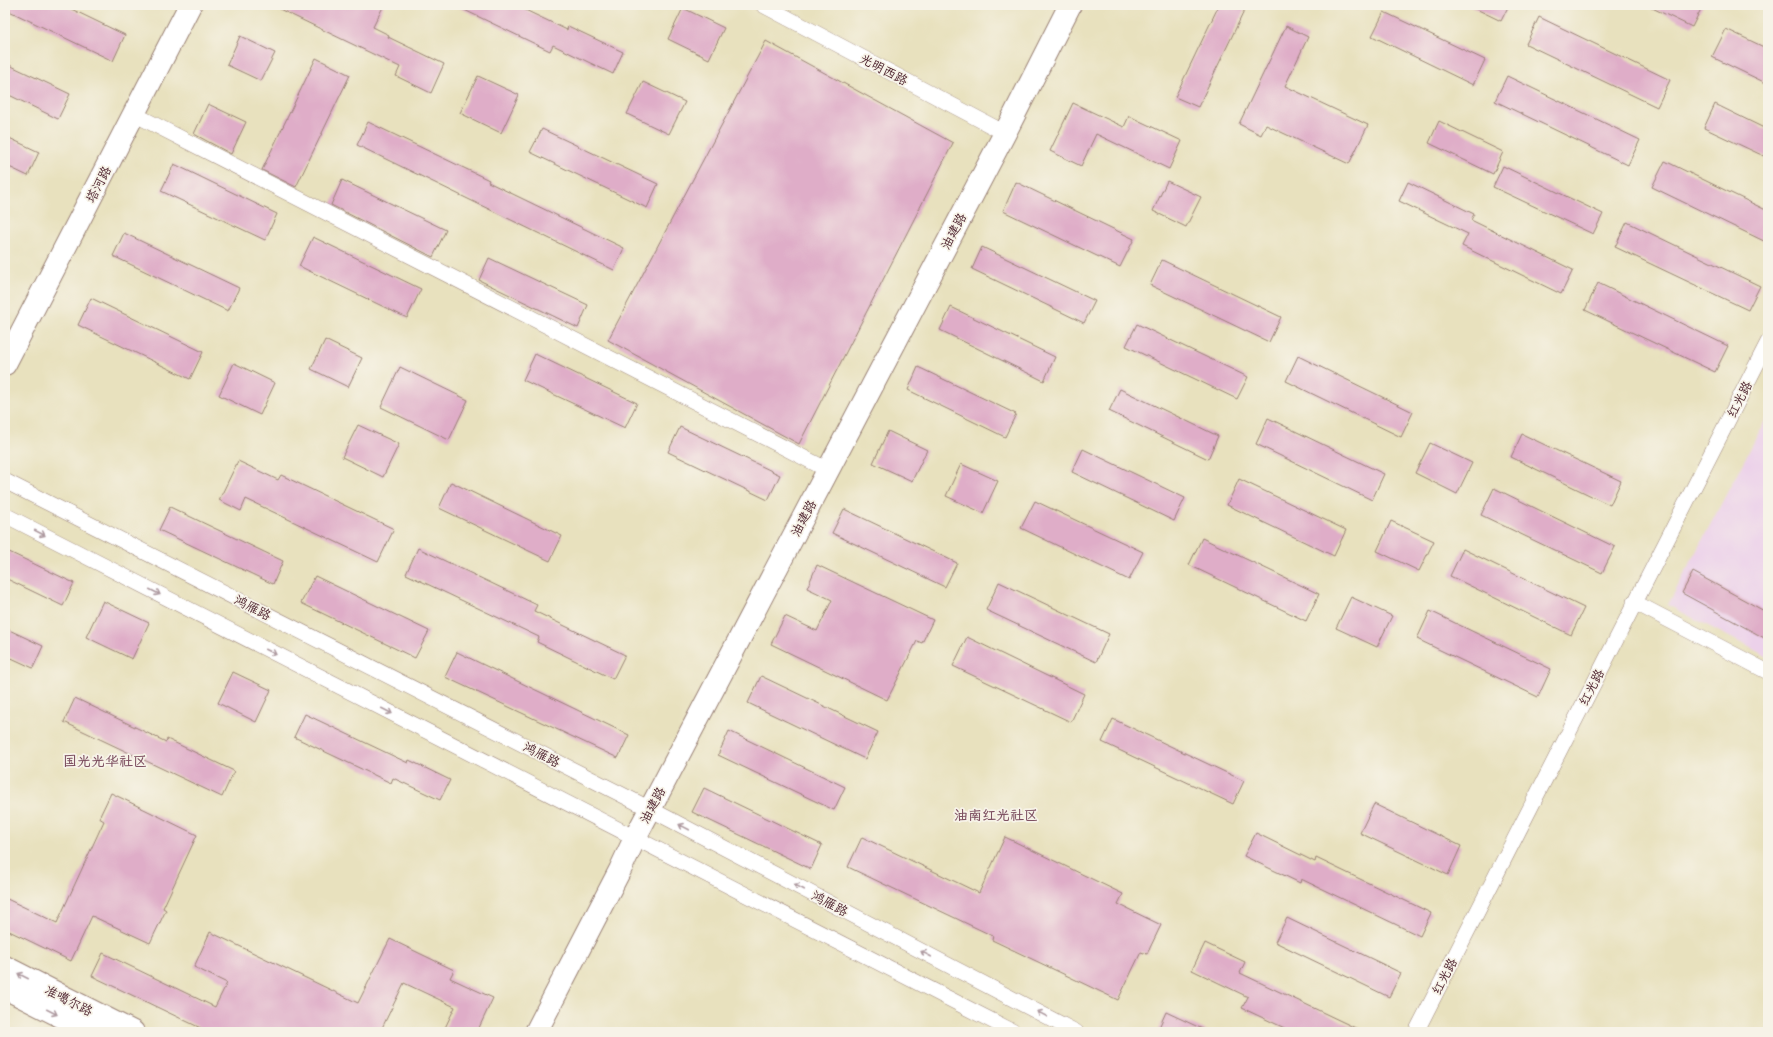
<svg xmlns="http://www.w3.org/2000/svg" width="1773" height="1037" font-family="'Playpen Sans','LXGW WenKai TC',sans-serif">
	<rect width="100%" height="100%" fill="#f7f3e8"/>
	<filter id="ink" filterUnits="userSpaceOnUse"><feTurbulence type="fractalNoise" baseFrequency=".025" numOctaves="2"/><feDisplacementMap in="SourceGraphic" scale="8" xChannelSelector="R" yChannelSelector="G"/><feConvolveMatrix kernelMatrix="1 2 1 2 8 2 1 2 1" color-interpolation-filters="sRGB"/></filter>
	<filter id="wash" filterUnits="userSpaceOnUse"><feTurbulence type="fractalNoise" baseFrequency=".012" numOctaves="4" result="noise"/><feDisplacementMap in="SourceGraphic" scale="16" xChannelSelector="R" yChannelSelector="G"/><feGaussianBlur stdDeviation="0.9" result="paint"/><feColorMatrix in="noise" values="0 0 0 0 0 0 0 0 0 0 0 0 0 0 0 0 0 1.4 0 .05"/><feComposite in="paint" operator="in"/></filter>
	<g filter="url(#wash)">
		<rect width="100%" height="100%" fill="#e8e1be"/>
		<!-- built -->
		<path fill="#ecd1ea" d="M1768 415V657L1668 605Z"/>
		<g id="blocks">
			<!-- building -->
			<path fill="#dfadc8" d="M5 5H63L125 35 113 61 5 9Z
				M271 5H384L373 27 389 35 388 37 444 64 431 93 396 76 400 67Z
				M454 5H515L567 30 568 26 623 52 613 74 553 45 550 51Z
				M1219 5H1247L1198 107 1175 97Z
				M1468 5H1509L1501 21Z
				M1646 5H1703L1692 27Z
				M683 8 724 28 709 59 668 39Z
				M1384 12 1485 60 1473 85 1372 36Z
				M1539 17 1670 80 1657 107 1526 44Z
				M1286 26 1308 37 1285 86 1368 125 1349 164 1266 125 1261 135 1239 124Z
				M1726 29 1768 49V84L1712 57Z
				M240 36 275 53 261 81 227 65Z
				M766 41 953 143 799 444 608 340Z
				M316 58 350 75 296 187 262 170Z
				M5 63 70 94 58 119 5 93Z
				M478 76 519 95 501 133 460 113Z
				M1507 76 1640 140 1628 165 1495 101Z
				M643 82 685 102 669 134 627 114Z
				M1073 103 1124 127 1129 116 1182 141 1169 169 1096 134 1081 166 1050 151Z
				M208 104 246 122 231 154 194 134Z
				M1715 104 1768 130V158L1704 128Z
				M1439 121 1503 152 1493 174 1429 143Z
				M368 122 489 180 488 182 624 248 614 270 357 145Z
				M542 129 658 184 647 208 530 152Z
				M5 136 39 152 28 176 5 165Z
				M1665 161 1768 211V243L1652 187Z
				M174 164 277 214 265 240 161 191Z
				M1503 166 1603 214 1593 234 1493 187Z
				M342 180 446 230 433 257 331 205Z
				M1167 181 1201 197 1186 227 1153 211Z
				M1016 182 1134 239 1120 267 1003 211Z
				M1408 182 1474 214 1471 220 1573 270 1561 294 1462 246 1468 234 1399 201Z
				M1627 222 1760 286 1748 310 1615 247Z
				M124 233 239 288 228 311 113 256Z
				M313 237 421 289 407 318 299 266Z
				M982 247 1095 301 1084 323 972 269Z
				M489 258 588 305 578 328 479 280Z
				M1162 260 1281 317 1269 342 1150 285Z
				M1598 283 1728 346 1715 372 1585 310Z
				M91 298 203 352 190 379 78 325Z
				M951 307 1055 357 1044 381 940 330Z
				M1137 324 1248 377 1237 399 1126 346Z
				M325 340 362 358 348 387 311 369Z
				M535 354 637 403 625 428 523 380Z
				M1298 356 1413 412 1401 437 1286 381Z
				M234 363 275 383 260 415 219 395Z
				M400 367 468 400 449 440 381 407Z
				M918 367 1016 414 1005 437 908 390Z
				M1120 389 1218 436 1208 459 1109 411Z
				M1268 418 1384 474 1372 500 1256 444Z
				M358 425 399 444 383 477 342 457Z
				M680 427 780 475 768 500 668 452Z
				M888 431 927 450 912 481 873 463Z
				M1522 434 1621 481 1610 505 1511 457Z
				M1430 443 1472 463 1457 494 1415 473Z
				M1083 449 1185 498 1174 521 1072 472Z
				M238 461 278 480 281 475 394 529 378 562 246 499 241 511 219 500Z
				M961 464 998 481 983 513 946 496Z
				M1239 479 1346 530 1334 556 1227 505Z
				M451 482 562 536 550 561 439 508Z
				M1494 488 1615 547 1602 573 1481 515Z
				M1035 501 1143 552 1129 580 1021 528Z
				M170 507 283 561 273 584 159 530Z
				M844 509 957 563 945 587 832 533Z
				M1391 521 1434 541 1419 571 1377 551Z
				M1202 538 1319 594 1306 621 1189 565Z
				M418 548 537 605 534 611 625 655 613 679 537 642 539 637 406 574Z
				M1463 549 1584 608 1571 635 1450 576Z
				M5 550 74 583 63 606 5 578Z
				M817 565 933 620 922 643 917 641 887 700 771 644 785 616 817 631 832 600 807 588Z
				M1693 572 1768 613V640L1682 593Z
				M315 576 429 631 415 658 301 603Z
				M999 582 1109 634 1096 662 986 610Z
				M1351 597 1392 616 1377 647 1336 628Z
				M103 601 149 623 132 659 86 637Z
				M1430 611 1551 669 1538 697 1417 639Z
				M5 628 43 646 33 668 5 655Z
				M967 637 1084 694 1071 722 953 666Z
				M457 652 629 735 618 758 445 677Z
				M233 672 271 690 256 722 218 703Z
				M761 676 878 732 865 759 748 703Z
				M75 698 166 742 167 739 234 771 222 797 64 722Z
				M305 714 408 763 409 760 450 780 440 800 393 778 391 783 294 737Z
				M1113 719 1244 781 1233 804 1102 742Z
				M729 731 845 787 834 810 718 755Z
				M704 788 822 845 811 869 692 812Z
				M111 793 197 835 163 908 166 910 150 943 92 916 71 961 5 929V898L57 923 104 821 99 818Z
				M1374 804 1461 846 1448 875 1360 833Z
				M1256 833 1315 862 1316 858 1431 913 1420 936 1301 879 1300 883 1244 856Z
				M862 837 979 893 1005 837 1123 894 1118 904 1161 925 1147 954 1141 952 1118 1000 992 940 993 936 848 867Z
				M1287 918 1401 973 1389 997 1275 942Z
				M210 932 358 1003 390 939 454 970 450 978 493 998 477 1032H443L455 1007 404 983 380 1032H209L92 976 103 953 215 1007 227 983 194 967Z
				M1205 943 1245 962 1240 973 1364 1032H1293L1242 1008 1248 997 1192 970Z
				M1166 1012 1209 1032H1157Z"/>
		</g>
	</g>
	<g filter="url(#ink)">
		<use href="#blocks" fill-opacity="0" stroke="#998074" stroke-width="1"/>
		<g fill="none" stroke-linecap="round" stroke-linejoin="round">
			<!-- street casing -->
			<g stroke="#998074" stroke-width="16">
				<path id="street" d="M763 5 1005 133
					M134 114 828 470
					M5 481 650 809 1076 1032
					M5 515 1014 1032
					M1634 602 1768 672
					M1416 1032 1768 342"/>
			</g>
			<!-- secondary casing -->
			<g stroke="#998074" stroke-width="24">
				<path id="secondary" d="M5 364 190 5
					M5 967 133 1032
					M5 988 92 1032
					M536 1032 620 870 635 838 1005 133 1070 5"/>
			</g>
			<!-- street -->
			<use href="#street" stroke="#fff" stroke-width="15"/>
			<!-- secondary -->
			<use href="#secondary" stroke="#fff" stroke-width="22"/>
		</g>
		<!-- one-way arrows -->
		<defs><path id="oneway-shaft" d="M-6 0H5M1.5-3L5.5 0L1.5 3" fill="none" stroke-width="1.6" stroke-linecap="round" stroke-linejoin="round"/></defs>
		<g stroke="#ae9aa0">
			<use href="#oneway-shaft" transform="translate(40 533) rotate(27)"/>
			<use href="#oneway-shaft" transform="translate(155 592) rotate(27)"/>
			<use href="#oneway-shaft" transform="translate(271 652) rotate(27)"/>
			<use href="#oneway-shaft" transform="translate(387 711) rotate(27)"/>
			<use href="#oneway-shaft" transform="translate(684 827) rotate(-152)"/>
			<use href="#oneway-shaft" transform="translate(799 887) rotate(-152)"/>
			<use href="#oneway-shaft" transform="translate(926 954) rotate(-152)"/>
			<use href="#oneway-shaft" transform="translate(23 976) rotate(-153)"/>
			<use href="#oneway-shaft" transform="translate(52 1012) rotate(27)"/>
			<use href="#oneway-shaft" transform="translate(1042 1014) rotate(-152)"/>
		</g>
	</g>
	<g text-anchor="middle" stroke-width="3.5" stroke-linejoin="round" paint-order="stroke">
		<!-- street labels -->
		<g font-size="13" fill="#4a1f2b" stroke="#f7f3e8">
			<text transform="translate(884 69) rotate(28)" y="5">光明西路</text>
			<text transform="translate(98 184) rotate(-63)" y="5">塔河路</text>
			<text transform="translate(953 231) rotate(-62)" y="5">油建路</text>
			<text transform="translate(1739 399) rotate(-63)" y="5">红光路</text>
			<text transform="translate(803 518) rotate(-62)" y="5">油建路</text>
			<text transform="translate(253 607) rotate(27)" y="5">鸿雁路</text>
			<text transform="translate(1591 687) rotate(-63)" y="5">红光路</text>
			<text transform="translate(542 754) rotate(27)" y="5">鸿雁路</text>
			<text transform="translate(652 805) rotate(-62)" y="5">油建路</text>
			<text transform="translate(830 903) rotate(28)" y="5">鸿雁路</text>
			<text transform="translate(1444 976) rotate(-63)" y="5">红光路</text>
			<text transform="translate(69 1000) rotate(27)" y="5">准噶尔路</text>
		</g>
		<!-- neighbourhood labels -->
		<g font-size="14" font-weight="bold" fill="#7e5162" stroke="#f7f3e8">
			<text x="105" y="766">国光光华社区</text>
			<text x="996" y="820">油南红光社区</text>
		</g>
	</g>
	<!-- margin -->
	<rect width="1773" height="1037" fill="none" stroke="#f7f3e8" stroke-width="20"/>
</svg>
